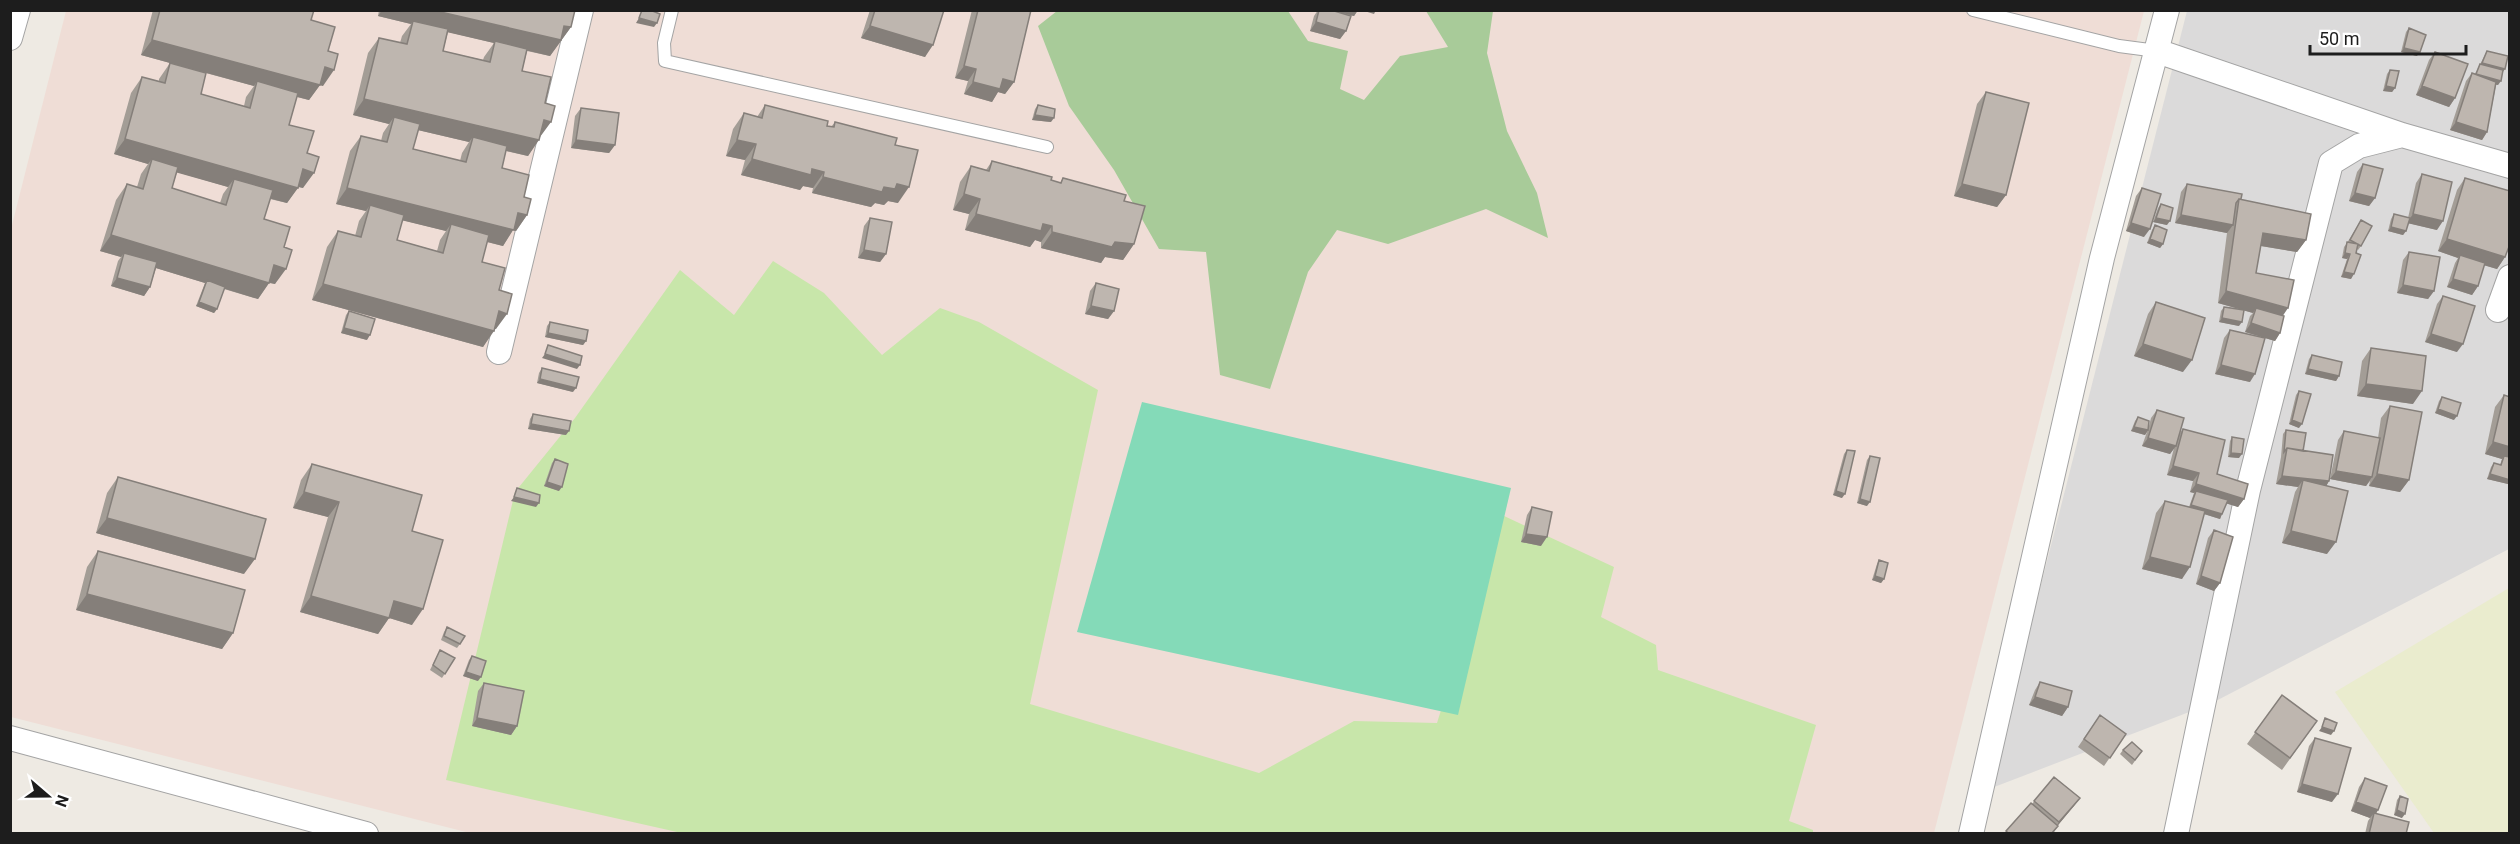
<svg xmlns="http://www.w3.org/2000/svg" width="2520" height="844" font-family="Roboto,sans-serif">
	<rect width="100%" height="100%" fill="#eeeae3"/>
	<!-- residential -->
	<path fill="#dbdada" d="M2187 11H2509V549L2210 704 1989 789Z"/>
	<!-- military -->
	<path fill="#efddd6" d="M66 11H2144L1934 833H470L11 717V229Z"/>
	<!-- farmland -->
	<path fill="#eaecce" d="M2509 588V833H2434L2335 692Z"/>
	<!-- grass -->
	<path fill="#c8e6aa" d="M773 261 824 293 882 355 940 308 979 322 1098 390 1030 704 1259 773 1354 721 1437 723 1502 515 1614 567 1601 617 1656 645 1658 670 1816 725 1789 821 1813 830V834H686L446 780 515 492 575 418 680 270 734 315Z"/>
	<!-- forest -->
	<path fill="#a8cb99" d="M1057 11H1288L1308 41 1348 51 1340 89 1364 100 1400 56 1448 47 1426 11H1493L1487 53 1507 131 1537 193 1548 238 1486 209 1388 244 1337 230 1308 272 1270 389 1220 375 1206 252 1159 249 1114 170 1069 106 1038 26Z"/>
	<!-- pitch -->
	<path fill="#84dab8" d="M1142 402 1511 488 1458 715 1077 632Z"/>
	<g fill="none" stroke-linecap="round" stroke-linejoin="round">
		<!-- lane casing -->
		<g stroke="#a4a4a4" stroke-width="14">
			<path id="lane" d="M672 10 664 43 665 61 1047 147
				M1973 10 2119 46 2157 51"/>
		</g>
		<!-- street casing -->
		<g stroke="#a4a4a4" stroke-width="26">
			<path id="street" d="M10 38 18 10
				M2157 51 2402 135 2510 166
				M2498 310 2510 277
				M499 352 581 10
				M10 738 366 834
				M1971 834 2102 258 2167 10
				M2176 834 2248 490 2331 163 2359 146 2402 135"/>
		</g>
		<!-- lane -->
		<use href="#lane" stroke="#fff" stroke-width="12"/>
		<!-- street -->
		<use href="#street" stroke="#fff" stroke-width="24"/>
	</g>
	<!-- wall -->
	<path fill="#a39d96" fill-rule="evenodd" d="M153 10H314L311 20 328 51 323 86 320 85 309 100 297 97 289 125 307 153 303 188 298 187 287 203 270 199 264 219 284 247 275 284 269 283 258 299 224 289 217 309 214 313 196 306 205 283 156 268 150 287 144 296 111 286 118 261 121 257 100 251 116 200 127 184 137 187 141 174 148 164 114 154 131 93 142 77 159 82V79L170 63 141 55ZM176 65 254 86 246 97 244 106 201 94ZM177 172 228 187 223 194 220 203 172 188Z
		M379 10H575L571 27 550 56 527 51 522 71 545 103 540 137 528 156 506 151 502 168 524 197 527 215 516 231 513 230 503 246 487 242 482 262 499 290 496 329H494L483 347 312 300 327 247 338 231 355 236 359 221 366 211 336 204 350 151 361 136 381 141 383 133 389 124 353 115 368 53 379 38 400 43 402 36 411 24 378 16ZM448 32 494 43 484 57 483 60 443 51ZM418 130 469 142 462 153 460 161 413 149ZM402 220 446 231 440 240 437 251 397 240Z
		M870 10H944L925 57 861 38Z
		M972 10H1031L1014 82 1005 94 998 92 992 102 964 94 968 81 955 78Z
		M1318 10H1358L1354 16 1342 14 1346 31 1340 39 1310 31 1314 16Z
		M2409 28 2417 56 2401 52 2406 32Z
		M2487 51 2502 73 2498 85H2496L2487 132 2482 140 2450 130 2466 81 2472 73 2475 74Z
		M2435 52 2455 98 2449 107 2416 95 2429 60Z
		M2390 70 2395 88 2392 92 2383 91 2387 74Z
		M1986 92 2006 195 1997 207 1954 196 1977 104Z
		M765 105 831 127 835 122 895 145 898 203 888 201 884 205 875 203 871 207 812 193 813 188 803 186 800 190 741 175 745 160 726 156 733 129 744 113 757 117Z
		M1038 105 1051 122 1032 120 1035 109Z
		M581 108 615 145 609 153 571 148 575 116Z
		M992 161 1060 183 1063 178 1124 201 1134 244 1123 260 1105 257 1101 263 1041 248V242L1035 240 1030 247 965 230 969 214 953 210 960 182 971 166 986 170Z
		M2363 164 2375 198 2369 206 2349 201 2357 172Z
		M2422 174 2437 230 2408 223 2406 231 2403 235 2388 231 2391 219 2394 214 2408 218 2416 183Z
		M2465 178 2505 257 2497 269 2484 265 2478 286 2472 295 2447 287 2455 263 2458 258 2438 251 2457 190Z
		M2187 184 2241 199 2306 240 2297 252 2261 246 2256 273 2282 316 2280 333 2275 341 2245 332 2250 316 2253 313 2218 303 2227 233 2175 223 2181 192Z
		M2142 188 2144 237 2126 231 2136 196Z
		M2161 204 2167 225 2153 222 2158 208Z
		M870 218 886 254 880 262 858 258 864 226Z
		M2361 220V246L2358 250 2357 249 2351 279 2341 277 2347 259 2342 258 2344 247 2347 243Z
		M2155 225 2163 244 2160 248 2147 243 2152 230Z
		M2409 252 2434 291 2428 299 2397 293 2403 260Z
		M1096 283 1114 311 1108 319 1085 314 1090 291Z
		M2443 296 2457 352 2425 342 2437 304Z
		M2156 302 2183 372 2134 356 2148 314Z
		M2224 307 2239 326 2219 322 2221 311Z
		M349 311 367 340 341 333 346 315Z
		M550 322 586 341 583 345 545 337 547 326Z
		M2230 330 2250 382 2215 374 2224 338Z
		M2371 348 2413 404 2357 396 2362 361Z
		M2312 355 2339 376 2336 381 2305 374 2309 359Z
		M542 368 573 392 537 383 539 373Z
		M2299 391V428L2289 424 2296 395Z
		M2504 395 2508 484 2487 479 2491 467 2494 463 2500 465 2502 459 2485 454 2495 407Z
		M2442 397 2454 420 2435 413 2439 401Z
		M2390 406 2409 480 2400 492 2369 486 2370 481 2366 486 2330 479 2338 440 2344 431 2378 438 2381 418Z
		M2157 410 2179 434 2183 429 2217 474 2244 499 2238 507 2226 503 2220 519 2204 514 2182 579 2142 569 2156 513 2165 501 2189 507 2194 493 2190 492 2193 481 2167 475 2174 448 2170 454 2142 446 2147 432 2145 435 2131 431 2135 421 2138 417 2149 426 2151 418Z
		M533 414 566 435 528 429 530 419Z
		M2286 430 2329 481 2326 486 2327 554 2282 543 2295 492 2298 487 2276 484 2281 457 2283 434Z
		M2232 437 2239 458 2228 457 2230 441Z
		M1847 450 1842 498 1833 495 1844 454Z
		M1870 456 1867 506 1857 503 1867 460Z
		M555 459 559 491 544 486 552 463Z
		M312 464 412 531V625L389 618 378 634 300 612 328 517 293 508 301 480Z
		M118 477 244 574 96 533 107 493Z
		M1532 507 1541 546 1521 542 1527 515Z
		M2214 530 2220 583 2214 591 2196 584 2208 538Z
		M98 551 233 633 222 649 76 610 87 567Z
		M1879 560 1884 579 1881 583 1872 580 1877 564Z
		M447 627 460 644 457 648 441 640 444 632Z
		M440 650 455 658 442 678 430 670Z
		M472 656 478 681 463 676 469 660Z
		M2040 682 2068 707 2062 716 2029 705 2035 690Z
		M484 683 517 726 511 735 472 726 478 691Z
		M2282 695 2317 721 2282 770 2247 744Z
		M2100 715 2126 734 2104 766 2078 747Z
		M2315 738 2332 802 2297 792 2309 746Z
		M2123 750 2142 751 2132 765 2120 754Z
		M2054 777 2080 798 2058 825 2053 834H2004L2032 804Z
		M2365 778 2378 810 2376 813 2406 834H2365L2368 821 2370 818 2351 811 2359 787Z
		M2400 796 2402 818 2394 815 2397 800Z"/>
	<!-- shaded-wall -->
	<path fill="#857f7a" d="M382 10H432L571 27 550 56 495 43V41L494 43 412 24 413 21 411 24 378 16Z
		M1327 10H1358L1354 16 1343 13 1339 19Z
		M1361 10H1376L1374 14Z
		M639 18 657 23 654 27 636 23Z
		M1316 22 1346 31 1340 39 1310 31Z
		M870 26 933 45 925 57 861 38Z
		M152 40 325 67 334 70 323 86 320 85 309 100 256 86 257 81 254 86 141 55Z
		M2404 48 2420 52 2417 56 2401 52Z
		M2482 63 2505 69 2502 73 2479 67Z
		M964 66 976 69 968 81 955 78Z
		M2476 74 2501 81 2498 85 2473 78Z
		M1003 79 1014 82 1005 94 998 92 992 102 964 94 973 82Z
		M2386 86 2395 88 2392 92 2383 91Z
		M2422 86 2455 98 2449 107 2416 95Z
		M364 99 539 140 528 156 472 143 473 137 469 142 392 124 394 117 389 124 353 115Z
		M1035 115 1054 118 1051 122 1032 120Z
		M544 120 551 122 540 137Z
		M2456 122 2487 132 2482 140 2450 130Z
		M125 139 298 188 287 203 231 188 234 179 228 187 150 165 152 159 148 164 114 154Z
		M576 140 615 145 609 153 571 148Z
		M737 140 756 144 745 160 726 156Z
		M752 159 812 169 824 172 813 188 803 186 800 190 741 175Z
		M303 169 314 173 303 188 292 185Z
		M823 177 884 187 897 184 909 187 898 203 888 201 884 205 875 203 871 207 812 193Z
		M1962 184 2006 195 1997 207 1954 196Z
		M347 188 518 213 527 215 516 231 513 230 503 246 449 232 451 224 446 231 368 212 370 205 366 211 336 204Z
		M2355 193 2375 198 2369 206 2349 201Z
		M964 194 980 199 969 214 953 210Z
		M976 214 1043 224 1052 226 1041 242 1035 240 1030 247 965 230Z
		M2413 214 2443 221 2437 230 2407 223Z
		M2181 215 2233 225 2227 233 2175 223Z
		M2156 218 2170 221 2167 225 2153 222Z
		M2131 223 2150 229 2144 237 2126 231Z
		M2391 227 2406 231 2403 235 2388 231Z
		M1052 232 1134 244 1123 260 1105 257 1101 263 1041 248Z
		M2263 233 2306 240 2297 252 2255 245Z
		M111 235 269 283 258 299 206 283 207 280 205 283 123 258 124 253 121 257 100 251Z
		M2150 239 2163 244 2160 248 2147 243Z
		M2447 239 2505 257 2497 269 2459 258 2460 255 2458 258 2438 251Z
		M864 250 886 254 880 262 858 258Z
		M2345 253 2350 254 2347 259 2342 258Z
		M274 265 286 269 275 284 263 281Z
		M2344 272 2354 274 2351 279 2341 277Z
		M117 278 150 287 144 296 111 286Z
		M2453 279 2478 286 2472 295 2447 287Z
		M323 284 494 331 483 347 312 300Z
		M2403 285 2434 291 2428 299 2397 293Z
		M2226 291 2288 308 2280 320 2256 308 2253 313 2218 303Z
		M199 302 217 309 214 313 196 306Z
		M1091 306 1114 311 1108 319 1085 314Z
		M499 311 507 314 496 329 488 327Z
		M2222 318 2242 322 2239 326 2219 322Z
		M2251 323 2280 333 2275 341 2245 332Z
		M344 328 370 335 367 340 341 333Z
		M548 333 586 341 583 345 545 337Z
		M2431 334 2463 344 2457 352 2425 342Z
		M2143 344 2192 360 2183 372 2134 356Z
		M545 354 580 365 577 369 542 358Z
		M2221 365 2255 374 2250 382 2215 374Z
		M2308 369 2339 376 2336 381 2305 374Z
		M540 379 576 388 573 392 537 383Z
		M2366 384 2422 391 2413 404 2357 396Z
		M2438 409 2457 416 2454 420 2435 413Z
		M2292 420 2302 424 2299 428 2289 424Z
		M531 424 569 431 566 435 528 429Z
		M2134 427 2148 430 2145 435 2131 431Z
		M2148 438 2176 446 2170 454 2142 446Z
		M2493 442 2510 447V461L2504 456 2502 459 2485 454Z
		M2231 453 2242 454 2239 458 2228 457Z
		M2173 466 2199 473 2193 481 2167 475Z
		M2336 471 2372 477 2366 486 2330 479Z
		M2377 474 2409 480 2400 492 2369 486Z
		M2490 474 2510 480V482L2508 484 2487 479Z
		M2282 476 2329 481 2324 490 2303 480 2298 487 2276 484Z
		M547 482 562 487 559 491 544 486Z
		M2196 484 2244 499 2238 507 2195 494 2196 491 2194 493 2190 492Z
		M1836 491 1845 494 1842 498 1833 495Z
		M304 492 339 502 328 517 293 508Z
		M514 497 539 503 536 507 511 501Z
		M1860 499 1870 502 1867 506 1857 503Z
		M2191 505 2222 514 2220 519 2188 509Z
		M107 518 255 559 244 574 96 533Z
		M2291 531 2336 542 2327 554 2282 543Z
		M1526 534 1547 537 1541 546 1521 542Z
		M2150 557 2190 567 2182 579 2142 569Z
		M1875 576 1884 579 1881 583 1872 580Z
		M2201 576 2220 583 2214 591 2196 584Z
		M87 594 233 633 222 649 76 610Z
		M311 596 389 618 378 634 300 612Z
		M394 601 423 609 412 625 383 616Z
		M466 672 481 677 478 681 463 676Z
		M2035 697 2068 707 2062 716 2029 705Z
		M477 718 517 726 511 735 472 726Z
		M2322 727 2334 731 2331 735 2319 731Z
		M2302 784 2338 794 2332 802 2297 792Z
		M2080 798 2074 806 2054 830 2059 822Z
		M2356 802 2378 810 2373 819 2374 813 2370 818 2351 811Z
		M2397 810 2405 814 2402 818 2394 815Z"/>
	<!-- building -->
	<path fill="#beb6af" stroke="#857f7a" stroke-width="1.5" d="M160 10H314L311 20 335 27 328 51 338 54 334 70 325 67 320 85 152 40Z
		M432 10H575L571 27 564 26 561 40Z
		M642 10H650L660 14 657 23 639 18Z
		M875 10H944L933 45 870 26Z
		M978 10H1031L1014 82 1003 79 1000 89 973 82 976 69 964 66Z
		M1319 10H1331L1351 16 1346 31 1316 22Z
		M413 21 448 29 443 51 490 62 495 41 527 49 522 71 551 77 545 103 555 106 551 122 544 120 539 140 364 99 379 38 407 44Z
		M2409 28 2426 35 2420 52 2404 48Z
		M2487 51 2508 56 2505 69 2482 63Z
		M2435 52 2468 64 2455 98 2422 86Z
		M170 63 206 73 201 94 250 108 257 81 298 93 289 125 314 131 307 153 319 157 314 173 303 169 298 188 125 139 142 77 165 83Z
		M2480 64 2503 70 2501 81 2476 74Z
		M2390 70 2399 71 2395 88 2386 86Z
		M2472 73 2496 82 2487 132 2456 122Z
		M1986 92 2029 103 2006 195 1962 184Z
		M765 105 828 121 827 126 834 127 835 122 897 138 895 145 918 150 909 187 897 184 895 189 884 187 882 192 823 177 824 172 812 169 811 175 752 159 756 144 737 140 744 113 762 118Z
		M1038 105 1055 109 1054 118 1035 115Z
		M581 108 619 113 615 145 576 140Z
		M394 117 420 124 413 149 466 162 473 137 507 146 502 168 529 175 524 197 531 199 527 215 518 213 514 230 347 188 361 136 387 142Z
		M152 159 178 167 172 188 226 205 234 179 273 190 264 219 290 227 284 247 292 250 286 269 274 265 269 283 111 235 127 184 143 189Z
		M992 161 1052 177 1051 180 1061 183 1063 178 1126 195 1124 201 1145 206 1134 244 1115 242 1112 247 1052 232V226L1043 224 1041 231 976 214 980 199 964 194 971 166 989 171Z
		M2363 164 2383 169 2375 198 2355 193Z
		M2422 174 2452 182 2443 221 2413 214Z
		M2465 178 2510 191V244L2505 257 2447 239Z
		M2187 184 2242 194 2241 199H2239L2236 203 2233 225 2181 215Z
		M2142 188 2161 194 2150 229 2131 223Z
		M2239 199 2311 214 2306 240 2263 233 2256 273 2294 280 2288 308 2226 291Z
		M2161 204 2173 208 2170 221 2156 218Z
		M370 205 404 215 397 240 443 253 451 224 489 235 482 262 505 268 499 290 512 294 507 314 499 311 494 331 323 284 338 231 361 237Z
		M2394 214 2410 218 2406 231 2391 227Z
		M870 218 892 222 886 254 864 250Z
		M2361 220 2372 226 2361 246 2350 240Z
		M2155 225 2167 230 2163 244 2150 239Z
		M2347 242 2358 244 2356 253 2361 255 2354 274 2344 272 2350 254 2345 253Z
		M2409 252 2440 257 2434 291 2403 285Z
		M124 253 157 262 150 287 117 278Z
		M2460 255 2485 263 2478 286 2453 279Z
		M207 280 225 287 217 309 199 302Z
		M1096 283 1119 289 1114 311 1091 306Z
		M2443 296 2475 306 2463 344 2431 334Z
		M2156 302 2205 318 2192 360 2143 344Z
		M2224 307 2244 310 2242 322 2222 318Z
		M2256 308 2284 316 2280 333 2251 323Z
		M349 311 375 319 370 335 344 328Z
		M550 322 588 330 586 341 548 333Z
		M2230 330 2265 338 2255 374 2221 365Z
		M548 345 582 356 580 365 545 354Z
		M2371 348 2426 356 2422 391 2366 384Z
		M2312 355 2342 362 2339 376 2308 369Z
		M542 368 579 377 576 388 540 379Z
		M2299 391 2311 394 2302 424 2292 420Z
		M2504 395 2510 397V447L2493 442Z
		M2442 397 2461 403 2457 416 2438 409Z
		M2390 406 2422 412 2409 480 2377 474Z
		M2157 410 2184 418 2176 446 2148 438Z
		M533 414 571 421 569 431 531 424Z
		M2138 417 2149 421 2148 430 2134 427Z
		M2183 429 2225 440 2217 474 2248 484 2244 499 2196 484 2199 473 2173 466Z
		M2286 430 2306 433 2303 451 2287 448 2284 452Z
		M2344 431 2380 438 2372 477 2336 471Z
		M2232 437 2244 439 2242 454 2231 453Z
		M2287 448 2333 455 2329 481 2282 476Z
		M1847 450 1855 451 1845 494 1836 491Z
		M1870 456 1880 458 1870 502 1860 499Z
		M2504 456 2510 457V480L2490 474 2494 463 2501 465Z
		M555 459 568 464 562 487 547 482Z
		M312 464 422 495 412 531 443 540 423 609 394 601 389 618 311 596 339 502 304 492Z
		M118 477 266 519 255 559 107 518Z
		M2303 480 2348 491 2336 542 2291 531Z
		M517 488 540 495 539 503 514 497Z
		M2196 491 2228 500 2222 514 2191 505Z
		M2165 501 2205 511 2190 567 2150 557Z
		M1532 507 1552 512 1547 537 1526 534Z
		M2214 530 2233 537 2220 583 2201 576Z
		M98 551 245 590 233 633 87 594Z
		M1879 560 1888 563 1884 579 1875 576Z
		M447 627 465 636 460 644 444 636Z
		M440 650 455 658 445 674 433 665Z
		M472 656 486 661 481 677 466 672Z
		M2040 682 2072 691 2068 707 2035 697Z
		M484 683 524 691 517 726 477 718Z
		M2282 695 2317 721 2290 758 2255 732Z
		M2100 715 2126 734 2110 758 2084 739Z
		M2325 718 2337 723 2334 731 2322 727Z
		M2315 738 2351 748 2338 794 2302 784Z
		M2132 742 2142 751 2135 760 2123 750Z
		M2054 777 2080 798 2059 822 2034 801Z
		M2365 778 2387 786 2378 810 2356 802Z
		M2400 796 2408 799 2405 814 2397 810Z
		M2031 803 2058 826 2051 834H2009L2006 831Z
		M2374 813 2409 822 2406 834H2369Z"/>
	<!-- border -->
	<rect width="2520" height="844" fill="none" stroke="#1d1d1d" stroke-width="24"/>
	<!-- north arrow -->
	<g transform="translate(48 796) rotate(110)" stroke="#ffffff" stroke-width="4.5" paint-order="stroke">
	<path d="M0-4.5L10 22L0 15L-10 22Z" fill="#1d1d1d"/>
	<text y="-9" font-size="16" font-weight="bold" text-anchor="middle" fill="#1d1d1d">N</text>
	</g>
	<!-- scale -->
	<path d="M2310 45v9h156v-9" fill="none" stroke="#1d1d1d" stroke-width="3"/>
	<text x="2319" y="45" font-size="18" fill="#1d1d1d" stroke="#ffffff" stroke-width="4.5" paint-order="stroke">50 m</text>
</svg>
